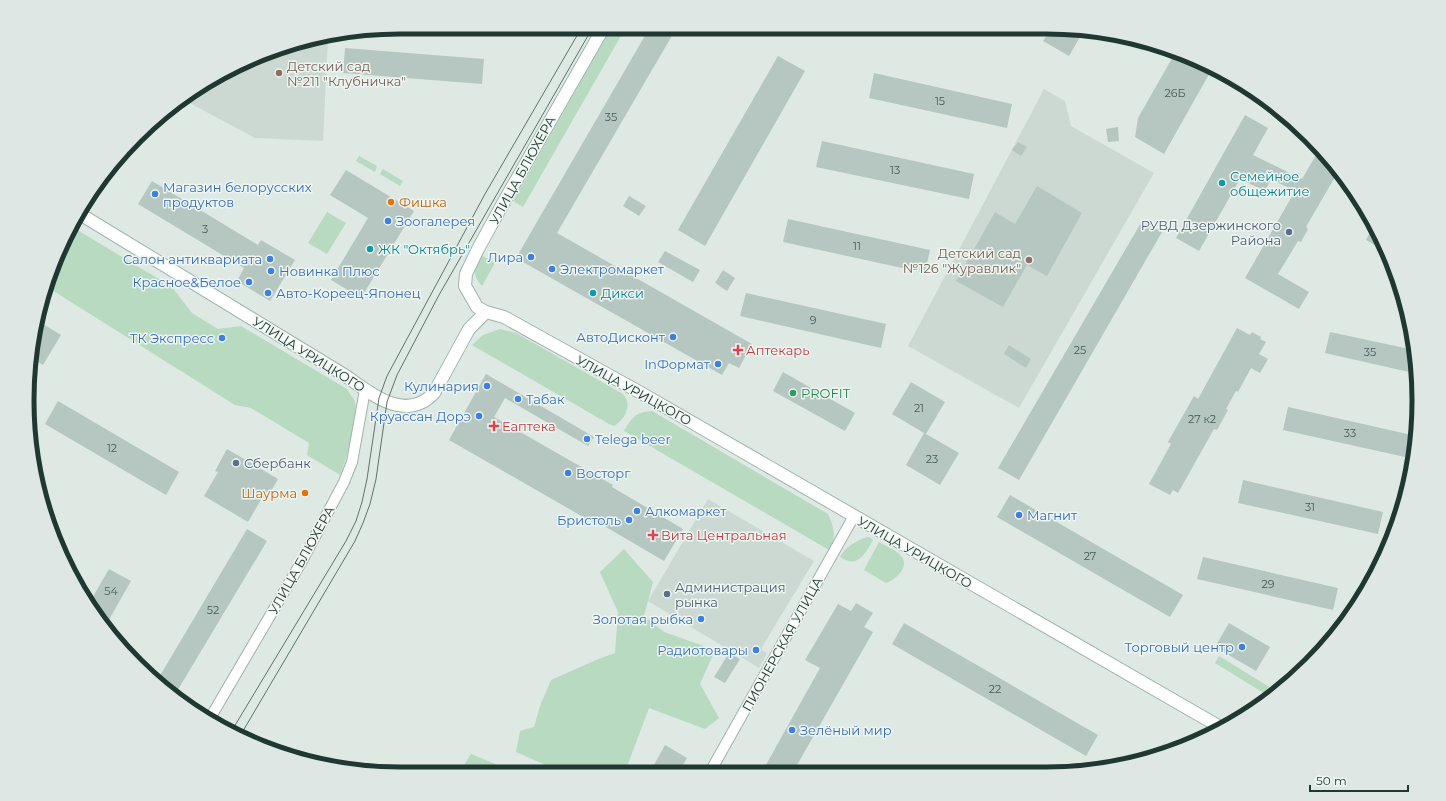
<svg xmlns="http://www.w3.org/2000/svg" width="1446" height="801" font-family="Montserrat,sans-serif">
	<rect width="100%" height="100%" fill="#dee9e4"/>
	<!-- built -->
	<path fill="#ccd9d3" d="M328 39 323 141 255 138 182 99 281 47Z
		M1044 89 1065 101 1071 126 1154 173 1019 408 908 346Z
		M708 499 814 561 762 647V650L767 653 759 668 648 601Z
		M1387 548 1369 587 1355 605Z"/>
	<!-- green -->
	<path fill="#b7dac1" d="M612 27H626L523 207 513 201Z
		M359 156 377 166 375 172 356 161Z
		M383 169 403 181 400 186 380 174Z
		M327 212 346 223 327 254 308 243Z
		M74 228 172 287 192 313 218 329 241 326 347 389C349 393 354 398 355 402 359 418 346 460 340 475L307 455 309 443 251 408 235 405 47 287Z
		M481 255 495 263 482 286C471 275 475 267 481 255Z
		M500 329 516 333 623 394C633 405 625 419 614 426L609 424 472 345 483 335Z
		M652 411 828 514C834 527 837 538 829 550L624 431C631 418 636 412 652 411Z
		M867 537 871 538 873 540C865 554 858 569 840 557 846 546 856 541 867 537Z
		M879 542C886 546 894 549 899 554 912 565 897 579 886 583L864 570Z
		M624 549 653 582 644 616 664 632 715 650 700 684 719 718 705 729 649 708 625 772 547 773 543 764 516 752 520 731 534 727 540 706 551 680 596 660 615 653 618 612 600 572Z
		M1219 656 1271 688 1274 694 1271 696 1267 695 1215 663Z
		M471 754 517 773H459Z"/>
	<!-- building -->
	<path fill="#b6c6c0" d="M650 27H677L557 233 752 344 739 368 729 363 722 375 516 258Z
		M1051 28H1070L1084 30 1069 56 1043 41Z
		M345 48 484 59 482 84 343 73Z
		M1175 53 1212 69 1164 154 1135 137 1138 118Z
		M778 56 805 71 705 246 678 230Z
		M874 73 1012 104 1007 128 869 98Z
		M1245 115 1268 128 1253 155 1302 179 1316 155 1336 166 1339 170 1306 227 1308 229 1301 242 1298 241 1278 274 1309 292 1299 309 1245 278 1295 191 1271 179 1265 191 1240 179 1199 251 1176 238Z
		M1118 127 1119 141 1108 142 1106 129Z
		M822 141 974 174 969 199 816 167Z
		M1018 142 1027 147 1021 156 1012 150Z
		M346 170 414 211 361 298 331 280 368 218 330 195Z
		M152 181 258 245 261 240 295 260 270 301 237 281 244 268 138 204Z
		M1037 186 1082 213 1047 276 1027 265 1003 307 956 281 995 212 1015 224Z
		M629 196 646 206 639 216 623 206Z
		M788 219 930 250 925 273 783 242Z
		M1142 221 1162 232 1019 480 998 468Z
		M1374 225 1381 236 1386 251 1366 240Z
		M665 251 700 270 693 282 658 262Z
		M723 270 735 278 727 291 715 283Z
		M746 293 886 324 881 348 740 316Z
		M38 321 61 335 43 365 34 359Z
		M1237 328 1250 335 1252 332 1261 337 1260 339 1266 342 1259 354 1268 359 1260 373 1251 368 1238 392 1236 391 1226 409 1228 410 1217 430 1214 429 1178 493 1173 490 1170 495 1149 484 1171 444 1168 442 1194 396 1198 399Z
		M1330 332 1414 350 1418 374 1325 353Z
		M1009 345 1031 359 1026 368 1004 354Z
		M783 372 855 413 845 431 773 391Z
		M486 374 594 437 588 446 505 398 494 417 613 485 612 487 683 529 664 561 594 520 592 522 449 440Z
		M911 382 945 402 926 434 959 453 940 485 906 465 924 433 892 414Z
		M58 401 179 472 166 495 45 424Z
		M1288 407 1416 436V449L1414 459 1283 430Z
		M227 449 278 479 266 500 262 498 248 522 204 496 218 472 215 471Z
		M1243 480 1383 512 1378 534 1238 503Z
		M1010 495 1183 595 1170 617 997 517Z
		M247 529 267 541 176 693 158 679Z
		M1203 557 1338 588 1333 610 1197 579Z
		M109 569 131 581 106 625 91 600Z
		M856 603 873 613 864 627 873 632 793 772H762L820 668 805 660 838 604 851 611Z
		M904 623 1098 735 1086 756 892 644Z
		M1229 623 1270 647 1256 671 1215 647Z
		M729 653 740 659 725 683 714 677Z
		M665 745 687 758 679 772H650Z"/>
	<g fill="none" stroke-linecap="round" stroke-linejoin="round">
		<!-- street casing -->
		<g stroke="#a1b0ab" stroke-width="12">
			<path id="street" d="M209 720 302 561 344 482 352 462 365 390
				M710 772 854 516"/>
		</g>
		<!-- secondary casing -->
		<g stroke="#9db4ac" stroke-width="14">
			<path id="secondary" d="M604 27 506 198 478 249 466 274 465 286 477 307 486 312 504 317 641 393 1220 727
				M80 214 346 376C371 394 406 423 434 393L469 329 486 312"/>
		</g>
		<!-- street -->
		<use href="#street" stroke="#fff" stroke-width="10"/>
		<!-- secondary -->
		<use href="#secondary" stroke="#fff" stroke-width="12"/>
		<!-- tram -->
		<path stroke="#5a746d" stroke-width="1" d="M231 732 346 541 356 521 362 502 367 479 379 398 387 376 485 194 582 27
			M240 736 355 541 363 523 370 504 376 479 387 402 397 375 439 295 593 27"/>
	</g>
	<!-- markers -->
	<g fill="#8d6e63" stroke="#eef6f2" stroke-width="1.5">
		<circle cx="279" cy="73" r="4"/>
		<circle cx="1029" cy="260" r="4"/>
	</g>
	<g fill="#0f9aa8" stroke="#eef6f2" stroke-width="1.5">
		<circle cx="1222" cy="183" r="4"/>
		<circle cx="370" cy="249" r="4"/>
		<circle cx="593" cy="293" r="4"/>
	</g>
	<g fill="#3f7fe0" stroke="#eef6f2" stroke-width="1.5">
		<circle cx="155" cy="194" r="4"/>
		<circle cx="388" cy="221" r="4"/>
		<circle cx="531" cy="257" r="4"/>
		<circle cx="270" cy="259" r="4"/>
		<circle cx="552" cy="269" r="4"/>
		<circle cx="271" cy="271" r="4"/>
		<circle cx="249" cy="282" r="4"/>
		<circle cx="268" cy="293" r="4"/>
		<circle cx="673" cy="337" r="4"/>
		<circle cx="222" cy="338" r="4"/>
		<circle cx="718" cy="364" r="4"/>
		<circle cx="487" cy="386" r="4"/>
		<circle cx="518" cy="399" r="4"/>
		<circle cx="479" cy="416" r="4"/>
		<circle cx="587" cy="439" r="4"/>
		<circle cx="568" cy="473" r="4"/>
		<circle cx="637" cy="511" r="4"/>
		<circle cx="1019" cy="515" r="4"/>
		<circle cx="629" cy="520" r="4"/>
		<circle cx="701" cy="619" r="4"/>
		<circle cx="1242" cy="647" r="4"/>
		<circle cx="756" cy="650" r="4"/>
		<circle cx="792" cy="730" r="4"/>
	</g>
	<g fill="#e8710a" stroke="#eef6f2" stroke-width="1.5">
		<circle cx="391" cy="202" r="4"/>
		<circle cx="305" cy="493" r="4"/>
	</g>
	<g fill="#5c6f8a" stroke="#eef6f2" stroke-width="1.5">
		<circle cx="1289" cy="232" r="4"/>
		<circle cx="236" cy="463" r="4"/>
		<circle cx="667" cy="594" r="4"/>
	</g>
	<g fill="#e0444e" stroke="#eef6f2" stroke-width="1.5">
		<path d="M736 344h4v4h4v4h-4v4h-4v-4h-4v-4h4z"/>
		<path d="M492 420h4v4h4v4h-4v4h-4v-4h-4v-4h4z"/>
		<path d="M651 529h4v4h4v4h-4v4h-4v-4h-4v-4h4z"/>
	</g>
	<circle fill="#2e9e5b" stroke="#eef6f2" stroke-width="1.5" cx="793" cy="393" r="4"/>
	<g text-anchor="middle" stroke-width="3" stroke-linejoin="round" paint-order="stroke">
		<!-- number labels -->
		<g font-size="11" fill="#465c56">
			<text x="1175" y="97">26Б</text>
			<text x="940" y="105">15</text>
			<text x="611" y="121">35</text>
			<text x="895" y="174">13</text>
			<text x="205" y="233">3</text>
			<text x="857" y="250">11</text>
			<text x="813" y="324">9</text>
			<text x="1080" y="354">25</text>
			<text x="1370" y="356">35</text>
			<text x="919" y="412">21</text>
			<text x="1202" y="423">27 к2</text>
			<text x="1350" y="437">33</text>
			<text x="112" y="452">12</text>
			<text x="932" y="463">23</text>
			<text x="1310" y="511">31</text>
			<text x="1090" y="560">27</text>
			<text x="1268" y="588">29</text>
			<text x="111" y="595">54</text>
			<text x="213" y="614">52</text>
			<text x="995" y="693">22</text>
		</g>
		<!-- education labels -->
		<g font-size="13" fill="#785e54" stroke="#eef6f2" text-anchor="start">
			<text x="287" y="71">Детский сад<tspan x="287" dy="15">№211 "Клубничка"</tspan></text>
			<text x="1021" y="258" text-anchor="end">Детский сад<tspan x="1021" dy="15">№126 "Журавлик"</tspan></text>
		</g>
		<!-- street labels -->
		<g font-size="13" fill="#203832" stroke="#eef6f2">
			<text transform="translate(522 170) rotate(-61)" y="5">УЛИЦА БЛЮХЕРА</text>
			<text transform="translate(309 354) rotate(32)" y="5">УЛИЦА УРИЦКОГО</text>
			<text transform="translate(634 390) rotate(29)" y="5">УЛИЦА УРИЦКОГО</text>
			<text transform="translate(915 552) rotate(30)" y="5">УЛИЦА УРИЦКОГО</text>
			<text transform="translate(301 560) rotate(-61)" y="5">УЛИЦА БЛЮХЕРА</text>
			<text transform="translate(782 644) rotate(-61)" y="5">ПИОНЕРСКАЯ УЛИЦА</text>
		</g>
		<!-- culture labels -->
		<g font-size="13" fill="#0d838f" stroke="#eef6f2" text-anchor="start">
			<text x="1230" y="181">Семейное<tspan x="1230" dy="15">общежитие</tspan></text>
			<text x="378" y="254">ЖК "Октябрь"</text>
			<text x="601" y="298">Дикси</text>
		</g>
		<!-- shop labels -->
		<g font-size="13" fill="#366cbe" stroke="#eef6f2" text-anchor="end">
			<text x="163" y="192" text-anchor="start">Магазин белорусских<tspan x="163" dy="15">продуктов</tspan></text>
			<text x="396" y="226" text-anchor="start">Зоогалерея</text>
			<text x="523" y="262">Лира</text>
			<text x="262" y="264">Салон антиквариата</text>
			<text x="560" y="274" text-anchor="start">Электромаркет</text>
			<text x="279" y="276" text-anchor="start">Новинка Плюс</text>
			<text x="241" y="287">Красное&amp;Белое</text>
			<text x="276" y="298" text-anchor="start">Авто-Кореец-Японец</text>
			<text x="665" y="342">АвтоДисконт</text>
			<text x="214" y="343">ТК Экспресс</text>
			<text x="710" y="369">InФормат</text>
			<text x="479" y="391">Кулинария</text>
			<text x="526" y="404" text-anchor="start">Табак</text>
			<text x="471" y="421">Круассан Дорэ</text>
			<text x="595" y="444" text-anchor="start">Telega beer</text>
			<text x="576" y="478" text-anchor="start">Восторг</text>
			<text x="645" y="516" text-anchor="start">Алкомаркет</text>
			<text x="1027" y="520" text-anchor="start">Магнит</text>
			<text x="621" y="525">Бристоль</text>
			<text x="693" y="624">Золотая рыбка</text>
			<text x="1234" y="652">Торговый центр</text>
			<text x="748" y="655">Радиотовары</text>
			<text x="800" y="735" text-anchor="start">Зелёный мир</text>
		</g>
		<!-- food labels -->
		<g font-size="13" fill="#c56008" stroke="#eef6f2" text-anchor="start">
			<text x="399" y="207">Фишка</text>
			<text x="297" y="498" text-anchor="end">Шаурма</text>
		</g>
		<!-- service labels -->
		<g font-size="13" fill="#4e5e75" stroke="#eef6f2" text-anchor="start">
			<text x="1281" y="230" text-anchor="end">РУВД Дзержинского<tspan x="1281" dy="15">Района</tspan></text>
			<text x="244" y="468">Сбербанк</text>
			<text x="675" y="592">Администрация<tspan x="675" dy="15">рынка</tspan></text>
		</g>
		<!-- health labels -->
		<g font-size="13" fill="#be3a42" stroke="#eef6f2" text-anchor="start">
			<text x="746" y="355">Аптекарь</text>
			<text x="502" y="431">Еаптека</text>
			<text x="661" y="540">Вита Центральная</text>
		</g>
		<!-- leisure labels -->
		<g font-size="13" fill="#27864d" stroke="#eef6f2" text-anchor="start">
			<text x="801" y="398">PROFIT</text>
		</g>
	</g>
	<!-- crop -->
	<path d="M0 0H1446V801H0ZM400 34H1046A366 366 0 0 1 1412 400V401A366 366 0 0 1 1046 767H400A366 366 0 0 1 34 401V400A366 366 0 0 1 400 34Z" fill="#dee7e3" fill-rule="evenodd"/>
	<path fill="none" stroke="#203832" stroke-width="5" d="M400 34H1046A366 366 0 0 1 1412 400V401A366 366 0 0 1 1046 767H400A366 366 0 0 1 34 401V400A366 366 0 0 1 400 34Z"/>
	<!-- scale -->
	<path d="M1310 785v6h98v-6" fill="none" stroke="#203832" stroke-width="2"/>
	<text x="1316" y="785" font-size="12" fill="#203832" stroke="#eef6f2" stroke-width="3" paint-order="stroke">50 m</text>
</svg>
